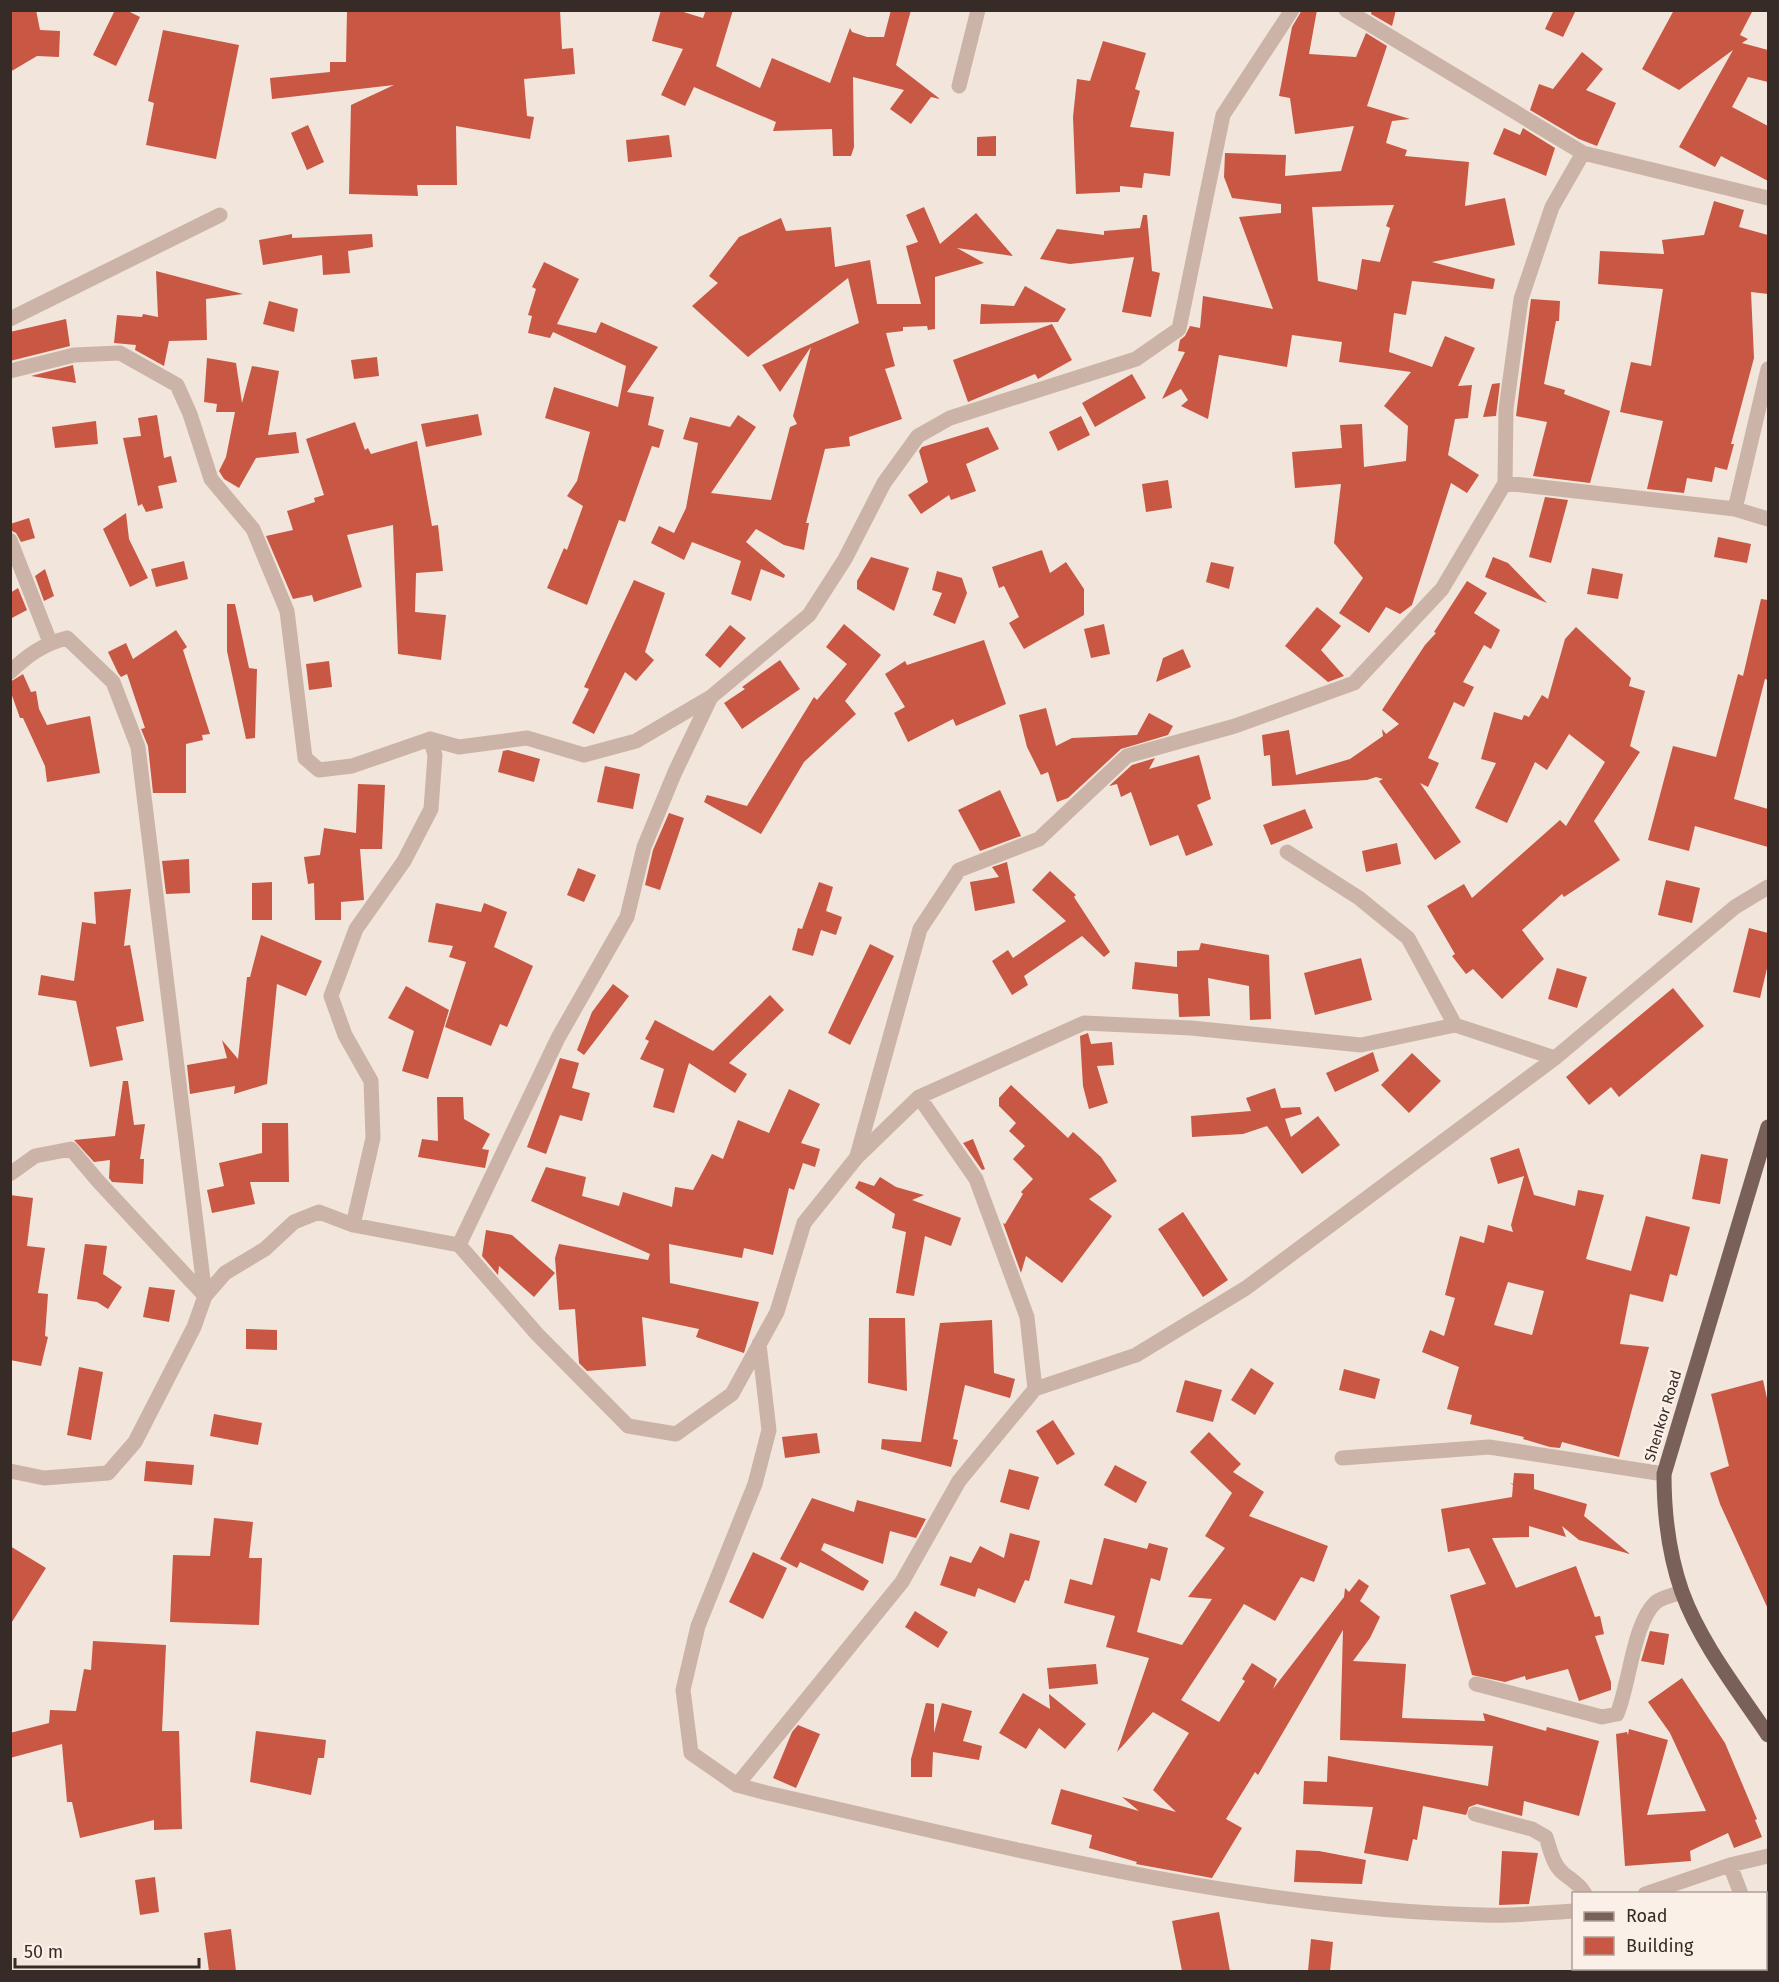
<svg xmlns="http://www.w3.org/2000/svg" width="1779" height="1982" font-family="'Fira Sans',sans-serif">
	<rect width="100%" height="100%" fill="#f2e5db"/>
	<!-- building -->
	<path fill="#c85744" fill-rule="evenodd" d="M10 10H36L40 30 60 31 59 57 37 56 10 72Z
		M115 10H126L140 17 116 66 93 55Z
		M347 10H560L562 49 573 48 575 74 524 79 527 116 534 117 530 139 456 126 457 185H417L418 196 349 194 351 105 394 85 272 99 270 78 330 72V62H346Z
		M661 10H677L703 18 706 10H733L716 66 760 88 772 58 830 83 850 28 852 32 867 37H884L891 10H911L896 65 940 99 931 97 911 124 890 109 904 90 853 77 854 147 851 156H833L832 129 773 131 776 122 694 87 685 106 661 95 683 49 652 41Z
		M1302 10H1317L1309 54 1356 57 1366 33 1387 46 1367 106 1410 119 1392 121 1386 143 1407 150 1405 156 1469 162 1465 206 1505 198 1515 245 1432 262 1495 279 1493 289 1412 281 1406 315 1394 313 1389 352 1432 367 1445 336 1475 348 1458 386 1472 385 1468 418 1455 419 1448 455 1479 475 1467 493 1451 483 1412 605 1400 614 1386 607 1369 633 1339 613 1363 578 1334 543 1341 484 1295 488 1292 452 1342 448 1340 425 1362 424 1364 467 1406 461 1408 426 1384 406 1411 372 1339 362 1342 342 1292 335 1287 367 1219 355 1208 419 1181 406 1188 400 1181 389 1162 399 1185 352 1178 351 1180 340 1185 336 1190 326 1200 328 1203 296 1273 309 1239 217 1281 213V204L1232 198 1224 177 1225 153 1286 155 1285 176 1341 171 1354 126 1295 134 1290 98 1279 96 1292 27ZM1394 205 1386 226 1390 228 1380 262 1362 259 1357 290 1318 281 1312 207Z
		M1372 10H1396L1392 26 1371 14Z
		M1554 10H1576L1563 37 1545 29Z
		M1674 10H1753L1740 35 1748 39 1742 43 1768 50V82L1748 77 1732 107 1768 126V181L1721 156 1715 167 1679 147 1733 50 1679 90 1642 69Z
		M163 30 239 45 216 159 146 145 154 103 148 101Z
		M1103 41 1146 53 1135 89 1140 91 1130 127 1174 132 1170 176 1144 173 1142 188 1120 186V192L1076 194 1073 117 1077 79 1090 81Z
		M1582 52 1603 69 1586 90 1616 103 1597 146 1579 139 1530 110 1539 84 1553 89Z
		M308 125 324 162 307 170 291 133Z
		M1504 128 1520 135 1523 128 1555 148 1546 176 1493 154Z
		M669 135 672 157 628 162 626 140Z
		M996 136V156H977V137Z
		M1714 201 1744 210 1739 227 1768 235V294L1751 292 1754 358 1731 444H1734L1727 470 1715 467 1712 482 1687 478 1684 493 1647 489 1663 421 1620 412 1631 362 1651 366 1663 289 1598 284 1600 251 1664 254 1662 240 1704 235Z
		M924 207 940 244 976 213 1013 256 957 248 984 263 935 277V329L928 330 927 326 903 327V331L886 333 895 366 885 369 902 419 849 437 850 446 825 449 806 523H809L804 550 784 545 756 529 746 542 785 575 784 578 761 569 751 601 731 594 741 561 692 542 684 560 651 543 659 526 674 533 686 508 698 443 683 439 690 417 730 427 738 415 756 427 711 493 771 500 790 427 797 424 793 416 811 347 780 392 762 365 859 323 848 278 748 357 692 306 718 283 709 276 739 237 781 218 786 231 831 227 835 267 870 260 877 304H921L906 246 918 242 906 215Z
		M1143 215H1147L1152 271 1160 273 1151 317 1122 312 1134 257 1070 264 1040 259 1057 229 1104 235V231L1140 228Z
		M292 234V238L372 234 373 247 348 251 350 273 323 275 322 255 263 265 259 240Z
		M544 262 579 279 557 324 596 333 601 322 658 347 627 392 654 397 648 425 664 430 659 448 652 446 625 522 619 520 587 605 547 588 564 548 567 550 583 506 567 496 577 481 590 432 545 418 554 387 618 407 626 366 553 332 550 338 528 333 532 316 528 315 536 289 532 287Z
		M156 271 243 294 206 299 207 340 169 341 164 366 135 350 136 345 114 343 117 315 142 317 143 314 158 317Z
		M1025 286 1066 309 1058 322 980 324 981 304 1014 306Z
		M1531 299 1560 301 1559 321H1556L1544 384 1565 390 1564 394 1610 411 1590 483 1533 476 1547 422 1516 416Z
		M269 301 298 309 294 332 263 324Z
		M66 319 70 346 10 361V332Z
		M1052 324 1072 360 1038 379 1035 374 968 402 953 360Z
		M377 357 379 376 354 379 351 360Z
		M207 358 236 363 242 403 252 366 279 371 268 435 296 432 299 453 256 458 239 488 224 479 219 471 226 457 235 412H216L217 404 204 402Z
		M73 365 76 383 31 376Z
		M1132 374 1146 398 1095 427 1082 403Z
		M1500 383 1496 416 1483 417 1492 384Z
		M478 414 482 435 426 447 421 424Z
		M157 415 164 458 171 456 177 482 158 486 163 508 146 512 142 504 138 506 123 438 141 436 138 418Z
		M1081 416 1090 435 1058 451 1049 432Z
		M96 421 98 444 55 448 52 427Z
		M355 422 365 450 368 448 371 454 417 441 432 526 438 525 443 571 416 573 415 612 446 615 441 660 398 654 393 525 347 535 362 587 314 602 312 595 293 599 266 536 293 530 287 511 315 502 314 498 324 495 306 439Z
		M988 427 999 449 966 464 976 491 951 500 949 495 921 514 908 495 928 482 919 451 922 447Z
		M1168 480 1172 508 1146 512 1142 484Z
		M1545 497 1568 500 1551 563 1529 557Z
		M126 513 129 539 148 578 130 587 103 529Z
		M29 518 35 538 21 542 16 533 10 530V524Z
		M1718 537 1751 544 1747 563 1714 557Z
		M1042 550 1050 573 1066 562 1084 589V615L1024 649 1009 623 1019 617 1004 586 999 588 992 567Z
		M871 557 909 568 894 611 857 589V581Z
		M1493 557 1508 563 1547 603 1485 577Z
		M184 561 188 579 156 587 151 569Z
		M1211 562 1234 567 1229 589 1206 582Z
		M1592 568 1623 574 1618 599 1587 594Z
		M45 569 54 596 44 601 35 576Z
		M937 571 962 578 967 593 955 624 933 615 942 593 932 590Z
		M634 580 665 593 645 652 654 660 636 681 625 672 594 734 572 723 589 689 584 687Z
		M1467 581 1487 593 1474 613 1500 630 1491 649 1484 645 1463 682 1474 687 1464 707 1454 702 1428 758 1439 763 1428 787 1420 783 1461 842 1435 860 1379 781 1383 779 1376 777 1367 780 1272 786 1270 755 1264 756 1262 735 1289 730 1296 775 1350 759 1383 736 1382 729 1386 734 1399 724 1382 710 1425 645 1436 633 1434 632Z
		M18 588 27 610 10 619V593Z
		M1761 599 1768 600V680L1765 679 1734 799 1768 809V847L1695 826 1689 851 1648 840 1673 746 1716 757 1738 674 1743 676Z
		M227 604H235L249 668 257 669 255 738 246 739 227 651Z
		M1317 607 1341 626 1321 650 1344 676 1328 682 1285 646Z
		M844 624 881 655 845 701 856 714 804 762 761 834 704 802 707 795 747 806 814 697 817 700 847 664 826 647Z
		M1104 624 1110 654 1091 658 1084 629Z
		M730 625 746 638 720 668 705 655Z
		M1576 627 1631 678 1629 686 1645 691 1630 746 1640 752 1594 821 1620 860 1564 897 1562 894 1522 930 1544 959 1502 999 1473 969 1466 974 1452 956 1455 954 1427 906 1464 884 1472 898 1560 820 1566 826 1605 762 1569 734 1547 770 1535 762 1507 823 1475 808 1496 763 1481 759 1494 712 1522 720 1524 715 1529 717 1542 695 1548 699 1565 639Z
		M176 630 187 647 183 650 210 734 202 735 203 740 186 744V793H153L148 746 141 729 145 728 127 674 121 677 118 673 108 652 126 643 133 659Z
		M984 640 1006 704 956 726 953 719 908 742 894 713 905 707 885 674 905 661 907 665Z
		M1183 649 1191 667 1156 682 1163 658Z
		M780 660 800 689 742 729 724 703 745 689 742 687Z
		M329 661 332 687 309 690 306 664Z
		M23 674 31 692 36 691 39 709 47 725 90 716 100 773 47 782 45 766 23 718H20L10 690V682Z
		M1046 708 1056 746 1072 738 1137 735 1149 713 1173 726 1168 735 1121 749 1068 798 1057 802 1048 772 1041 775 1027 747 1019 715Z
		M508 750 540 759 534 782 498 772 503 751Z
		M1199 755 1211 799 1197 805 1213 845 1186 856 1178 835 1150 846 1131 792 1121 797 1117 784 1109 786 1132 765 1155 758 1149 769Z
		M605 766 640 774 633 809 597 802Z
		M358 784 385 785 382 849H360L364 900 341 902V920H315L314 883 308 884 304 857 320 855 324 828 356 833Z
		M1000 790 1021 836 980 851 958 810Z
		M1305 809 1313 828 1271 845 1263 825Z
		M669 813 684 818 660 890 645 885 653 850Z
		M1397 843 1401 864 1366 872 1362 851Z
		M189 859 190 893 166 894 162 861Z
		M1007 862 1015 903 975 911 970 882 999 877 992 867Z
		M578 868 596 875 584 902 567 895Z
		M1050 871 1076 895 1074 897 1110 952 1104 957 1082 936 1024 976 1028 985 1012 995 992 961 1008 950 1013 958 1066 921 1032 890Z
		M1666 880 1700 888 1692 923 1658 915Z
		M272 882V920H252V883Z
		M819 882 833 887 826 911 842 917 836 935 821 930 813 956 792 950 798 928 802 929Z
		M131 889 124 946 130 945 144 1021 116 1027 123 1060 90 1067 76 1001 38 995 41 975 74 981 82 922 96 924 94 892Z
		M436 903 481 912 484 903 507 912 494 947 533 966 507 1027 500 1024 491 1046 445 1027 466 962 449 957 453 946 428 942Z
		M1749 928 1768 933V964L1760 998 1733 992Z
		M261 935 322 961 306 996 277 984 267 1084 234 1094 235 1086 190 1094 187 1065 227 1058 222 1040 238 1059 247 977H250Z
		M1201 943 1269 955 1271 1019 1250 1020 1249 986 1208 978 1210 1016 1179 1017 1178 994 1132 989 1135 962 1177 967V951L1199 950Z
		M870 944 894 956 850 1045 828 1033Z
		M1361 958 1372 1000 1315 1015 1304 973Z
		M1557 968 1587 977 1577 1008 1548 999Z
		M613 984 629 996 584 1055 577 1050 592 1012Z
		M406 986 449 1010 428 1079 402 1071 414 1031 388 1018Z
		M1673 988 1704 1026 1619 1097 1611 1087 1589 1105 1566 1077Z
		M770 995 784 1010 729 1063 747 1074 735 1093 689 1063 674 1113 653 1107 664 1069 640 1059 649 1041 645 1039 655 1020 713 1051Z
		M1088 1033 1091 1044 1112 1042 1114 1065 1097 1066 1108 1103 1089 1109 1083 1086 1080 1036Z
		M1373 1052 1379 1071 1335 1092 1326 1073Z
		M1412 1053 1441 1081 1409 1113 1381 1085Z
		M560 1058 579 1063 572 1088 590 1093 582 1121 560 1115 546 1154 527 1147Z
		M123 1081H128L134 1125 145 1124 140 1159H144L143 1184 112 1182 109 1178 110 1160 94 1162 74 1140 115 1136Z
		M1011 1085 1068 1138 1073 1132 1101 1157 1117 1181 1089 1199 1112 1216 1062 1283 1026 1256 1021 1273 1003 1223 1005 1224 1023 1194 1021 1192 1033 1179 1013 1159 1025 1146 1009 1131 1016 1123 999 1106V1098Z
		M1275 1088 1281 1108 1300 1107 1302 1114 1285 1119 1291 1137 1318 1116 1340 1145 1302 1174 1267 1126 1243 1134 1192 1137 1191 1116 1251 1111 1246 1098Z
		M789 1089 820 1104 801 1143 820 1149 815 1167 803 1163 794 1190 789 1188 773 1255 744 1248 742 1258 669 1244 670 1283 759 1302 744 1353 696 1337 699 1329 642 1317 646 1366 587 1371 579 1363 575 1309 559 1310 555 1258 559 1244 648 1260 650 1254 531 1201 546 1167 586 1177 582 1196 619 1206 623 1192 672 1207 675 1187 693 1190 712 1154 723 1159 738 1120 769 1133Z
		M437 1097H463L464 1119 490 1134 482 1149 489 1150 485 1168 418 1157 422 1139 438 1141Z
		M262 1123H288L289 1182H250L255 1204 212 1213 207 1190 224 1186 219 1163 262 1153Z
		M973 1139 985 1169 982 1170 963 1143Z
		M1519 1148 1534 1195 1575 1206 1578 1190 1604 1195 1586 1259 1631 1271 1646 1216 1690 1227 1677 1276 1670 1274 1663 1302 1630 1294 1620 1344 1649 1347 1619 1457 1562 1442 1560 1448 1550 1447 1523 1439 1524 1437 1470 1424 1472 1415 1447 1409 1459 1367 1422 1352 1430 1330 1444 1336 1455 1298 1445 1295 1460 1236 1484 1243 1488 1225 1513 1232 1511 1225 1524 1176 1498 1184 1490 1158ZM1508 1282 1544 1291 1532 1335 1494 1325Z
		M1701 1154 1728 1159 1720 1204 1692 1199Z
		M880 1177 896 1187 924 1195 912 1200 961 1218 951 1246 925 1236 914 1296 896 1293 906 1232 892 1228 895 1214 855 1188 859 1181 874 1186Z
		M10 1195 33 1198 27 1246 45 1248 38 1293 48 1294 45 1336 48 1337 41 1366 10 1360Z
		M1183 1212 1228 1280 1203 1297 1158 1229Z
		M486 1230 512 1235 555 1273 534 1297 499 1266 498 1275 482 1256Z
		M85 1244 107 1246 103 1274 122 1287 108 1309 97 1302 77 1299Z
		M149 1287 175 1290 169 1322 143 1317Z
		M869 1318H905L907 1391 868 1383Z
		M992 1320 994 1373 1015 1379 1010 1398 965 1385 953 1439 958 1440 951 1467 881 1449 882 1439 921 1442 940 1323Z
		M246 1329 277 1330V1350L246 1349Z
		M79 1367 103 1372 91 1440 67 1435Z
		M1251 1368 1274 1383 1255 1415 1231 1400Z
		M1344 1369 1380 1379 1375 1399 1339 1390Z
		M1185 1380 1222 1390 1213 1422 1176 1412Z
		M1763 1380 1768 1403V1609L1720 1504 1710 1473 1729 1466 1711 1394Z
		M214 1414 262 1423 258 1445 210 1436Z
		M1053 1420 1075 1454 1057 1465 1036 1431Z
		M1209 1432 1241 1464 1233 1472 1264 1492 1249 1516 1328 1546 1314 1582 1301 1577 1275 1621 1244 1604 1181 1700 1219 1722 1245 1681 1242 1679 1252 1663 1277 1679 1273 1689 1344 1597 1345 1588 1349 1592 1359 1579 1369 1586 1360 1601 1380 1617 1370 1638 1353 1661 1406 1664 1402 1718 1485 1721 1483 1713 1546 1731 1547 1727 1599 1741 1579 1816 1524 1801 1522 1816 1477 1804 1469 1807 1466 1815 1423 1806 1417 1840 1413 1839 1408 1861 1364 1853 1373 1807 1303 1804 1304 1781 1327 1782 1328 1756 1488 1786 1493 1746 1340 1740 1343 1630 1258 1775 1255 1772 1226 1819 1242 1828 1212 1878 1136 1864 1137 1862 1089 1848 1092 1835 1051 1824 1061 1789 1139 1811 1122 1797 1176 1812 1153 1790 1189 1733 1153 1712 1117 1752 1149 1658 1106 1647 1115 1616 1064 1603 1070 1579 1092 1585 1104 1538 1147 1549 1149 1543 1168 1548 1160 1581 1151 1578 1137 1632 1182 1645 1212 1599 1188 1597 1225 1548 1205 1536 1232 1493 1190 1452Z
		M817 1433 820 1453 785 1458 782 1437Z
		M146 1461 194 1465 192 1485 144 1481Z
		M1115 1465 1147 1482 1136 1503 1104 1485Z
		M1009 1469 1039 1477 1029 1510 1000 1502Z
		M1514 1473 1534 1474V1489L1587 1504 1584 1516 1630 1554 1579 1540 1562 1526 1566 1537 1529 1526V1537L1492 1538 1516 1588 1576 1566 1595 1617 1600 1616 1604 1634 1595 1636 1611 1682V1690L1579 1701 1568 1669 1526 1680 1525 1676 1505 1682 1472 1675 1450 1595 1486 1584 1469 1548 1448 1552 1441 1509 1512 1497 1513 1485 1510 1483 1513 1484Z
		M812 1498 854 1512 857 1500 926 1519 916 1538 890 1531 883 1564 824 1543 821 1550 869 1581 863 1591 800 1562 797 1568 780 1559Z
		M214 1518 253 1522 249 1558H262L259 1625 170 1622 173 1555 210 1556Z
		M1010 1533 1040 1541 1029 1581 1025 1580 1015 1603 978 1588 975 1597 940 1585 950 1556 971 1563 980 1546 1004 1558Z
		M10 1546 46 1568 10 1625Z
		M753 1552 787 1568 763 1619 729 1602Z
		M915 1611 948 1632 938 1648 905 1627Z
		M1650 1631 1669 1634 1664 1665 1641 1661Z
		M93 1641 166 1645 162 1731H179L182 1829 154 1830V1820L80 1838 72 1802H67L62 1744 10 1758V1733L49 1723 50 1710 76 1711 84 1669 91 1670Z
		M1096 1664 1098 1684 1049 1689 1047 1668Z
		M1682 1678 1725 1743 1757 1819 1755 1820 1762 1837 1734 1848 1728 1833 1690 1851 1691 1861 1625 1866 1616 1734 1627 1732 1628 1735 1629 1729 1668 1740 1647 1815 1706 1811 1670 1733 1648 1702Z
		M1023 1693 1050 1709 1049 1694 1086 1724 1065 1749 1039 1728 1026 1749 999 1733Z
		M926 1703 934 1704V1733L942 1703 972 1711 963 1741 982 1746 979 1760 933 1752 932 1777H911V1759Z
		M798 1725 820 1734 796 1788 773 1778 792 1732Z
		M256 1731 326 1740 324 1758H318L311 1795 250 1782Z
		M1296 1850 1319 1851 1366 1860 1362 1884 1294 1882Z
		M1502 1851 1538 1853 1529 1904 1499 1905Z
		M155 1877 159 1912 140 1915 135 1880Z
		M1219 1912 1230 1971H1182L1172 1921Z
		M231 1929 236 1971H209L204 1933Z
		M1311 1939 1333 1942 1330 1971H1308Z"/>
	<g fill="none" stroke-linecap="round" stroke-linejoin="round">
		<!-- minor -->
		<path stroke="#cbb4a7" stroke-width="15" d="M1346 10 1583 153 1768 198
			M959 86 978 10
			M10 319 220 215
			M10 371 74 355 120 353 177 385 190 414 211 479 253 529 287 611 305 758 319 770 352 766 430 739 459 747 527 738 584 755 636 741 711 697
			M1505 483 1735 509 1768 519
			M1735 509 1768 369
			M10 540 50 642
			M10 672C28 655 43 644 67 638L113 682 138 747 205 1296 98 1181 71 1149 35 1156 10 1174
			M1287 852 1359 898 1408 938 1455 1025
			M919 1097 1084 1023 1191 1028 1361 1045 1455 1025 1555 1058
			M857 1156 920 929 959 870 1039 839 1127 756 1235 726 1354 683 1442 589 1505 483 1506 409 1521 299 1552 207 1583 153
			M353 1225 373 1138 371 1081 345 1035 331 996 356 929 404 861 431 809 435 755 430 739
			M459 1245 558 1038 627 917 644 847 675 772 711 697 809 615 845 559 884 483 918 436 950 418 1136 359 1179 329 1223 115 1292 10
			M759 1344 769 1430 755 1484 698 1626 683 1690 691 1753 737 1785 767 1793C1003 1846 1240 1909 1483 1915 1513 1916 1543 1913 1574 1911
			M1342 1458 1489 1447 1664 1474
			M10 1471 44 1478 108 1473 135 1442 194 1327 205 1296 225 1273 265 1249 294 1222 319 1212 353 1225 459 1245 537 1334 628 1426 676 1434 732 1394 777 1312 804 1223 857 1157 919 1097 976 1179 1027 1317 1035 1389 1136 1355 1246 1288 1555 1058 1735 907 1768 887
			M1476 1684 1602 1717 1617 1714C1630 1683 1633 1623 1656 1602 1663 1597 1674 1595 1682 1592
			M737 1785 902 1582 959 1481 1035 1389
			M1475 1814 1532 1829 1546 1837C1550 1849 1553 1865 1563 1873 1572 1881 1579 1883 1585 1894
			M1730 1865 1741 1894
			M1645 1894 1730 1865 1768 1856
			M1766 1959 1768 1966"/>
		<!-- major -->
		<path stroke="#796059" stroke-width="15" d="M1768 1127 1664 1474C1664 1513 1669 1555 1682 1592 1701 1644 1738 1690 1768 1735"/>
	</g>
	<g text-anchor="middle" stroke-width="5" stroke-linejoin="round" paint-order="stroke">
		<!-- street labels -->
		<g font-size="15" fill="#372b28" stroke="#faf0e8">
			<text transform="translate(1663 1416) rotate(-73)" y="5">Shenkor Road</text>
		</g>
	</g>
	<!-- border -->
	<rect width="1779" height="1982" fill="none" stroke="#372b28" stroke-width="24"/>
	<!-- legend -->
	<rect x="1572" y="1892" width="195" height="78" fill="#faf0e8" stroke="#aca19b" stroke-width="1.5"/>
	<rect x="1584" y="1912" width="30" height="9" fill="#796059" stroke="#aca19b" stroke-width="1.5"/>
	<text x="1626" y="1922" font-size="18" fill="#372b28">Road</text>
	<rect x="1584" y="1937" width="30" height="18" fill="#c85744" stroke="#aca19b" stroke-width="1.5"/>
	<text x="1626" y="1952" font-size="18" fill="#372b28">Building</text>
	<!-- scale -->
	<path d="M15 1958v9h184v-9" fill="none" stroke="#372b28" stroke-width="3"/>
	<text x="24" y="1958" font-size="18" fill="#372b28" stroke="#faf0e8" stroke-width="4.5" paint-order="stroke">50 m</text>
</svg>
